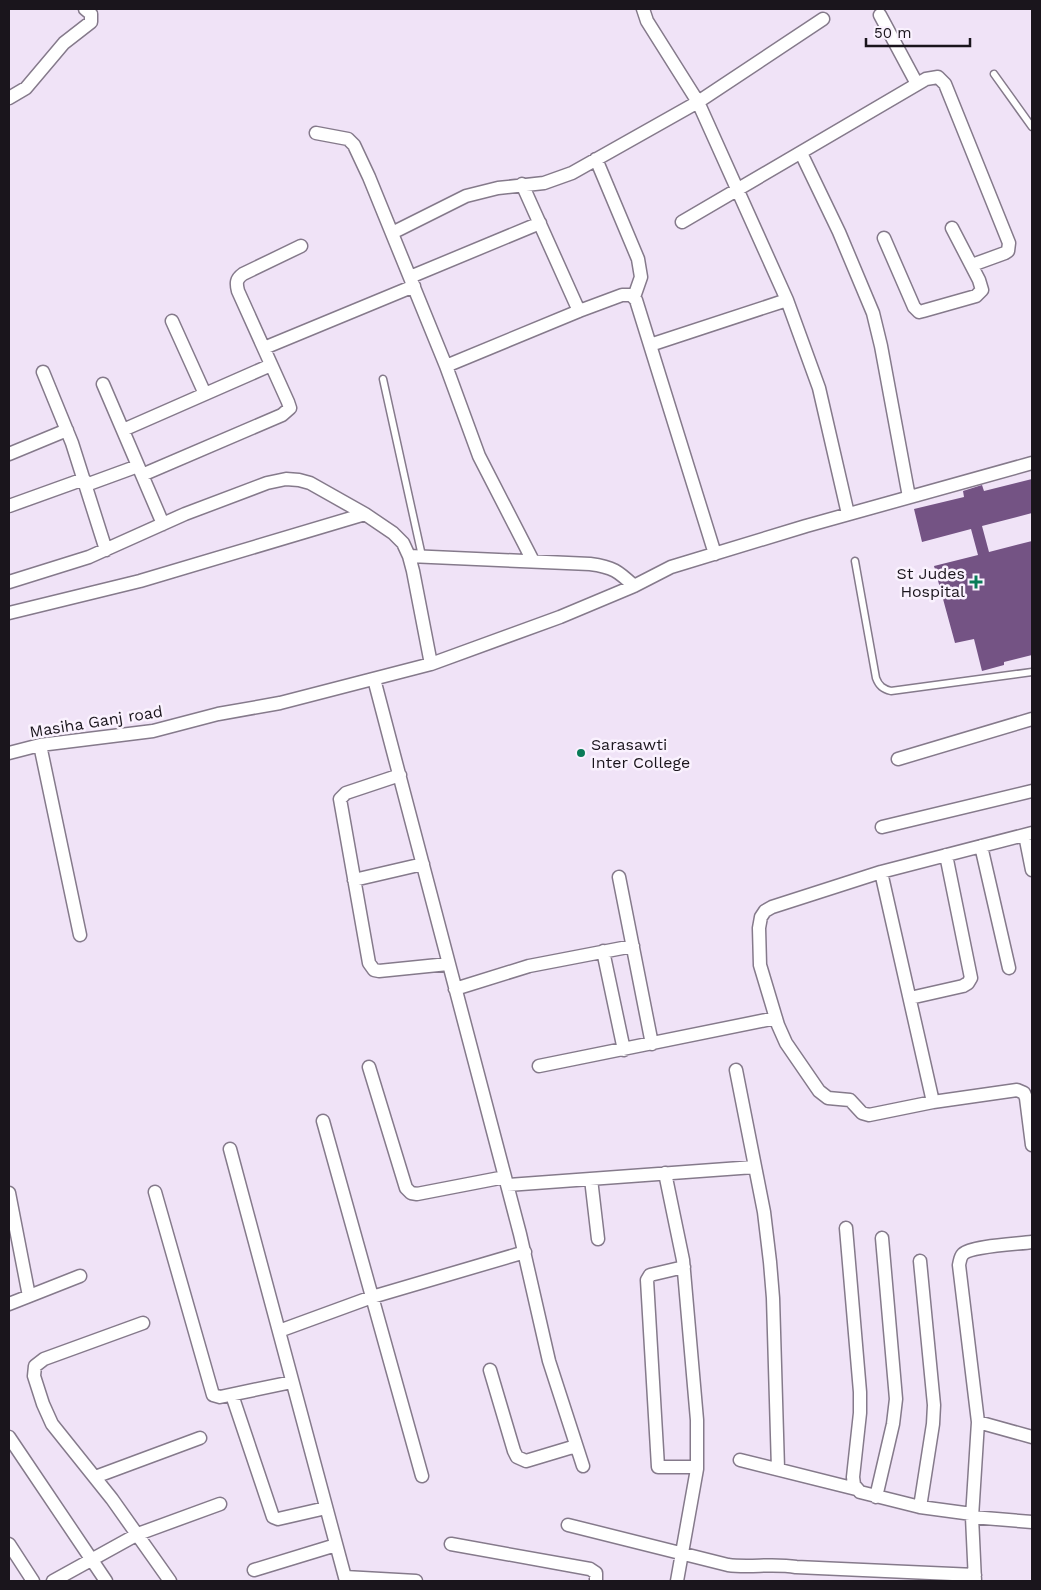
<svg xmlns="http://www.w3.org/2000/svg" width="1041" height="1590" font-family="'Work Sans',sans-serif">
	<rect width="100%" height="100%" fill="#f0e3f7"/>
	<!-- building -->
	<path fill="#745384" d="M1032 479V513L982 526 989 552 1032 541V655L1004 662V665L982 671 974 639 955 643 934 566 978 555 971 529 922 542 914 509 964 497 963 491 982 485 984 491Z"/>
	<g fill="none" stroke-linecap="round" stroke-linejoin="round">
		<!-- lane casing -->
		<g stroke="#857a8b" stroke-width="9">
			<path id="lane" d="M994 74 1032 127
				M383 379 422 556
				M855 561 876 678C879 686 883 689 891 691L1032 672"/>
		</g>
		<!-- street casing -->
		<g stroke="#857a8b" stroke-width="15">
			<path id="street" d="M643 9 647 21 698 102 787 300 819 388 848 514
				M880 15 917 84
				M9 98 26 88 64 43 91 22V14L85 9
				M316 133 348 139 354 145 369 177 446 366 479 456 533 561
				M801 153 839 232 873 313 881 346 909 497
				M596 159 638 259 641 277 634 297
				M522 184 579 311
				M682 222 926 79 938 77 945 84 1009 243 1008 251 1005 253 972 265
				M392 233 466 196 498 188 544 183 572 173 698 102 823 19
				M884 238 914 307 919 312 923 311 976 296 982 290 979 280 952 228
				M410 277 540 223
				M172 321 205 394
				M650 345 787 300
				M264 348 414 286
				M446 366 579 311 622 295H631L636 300 715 554
				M43 372 72 443 106 550
				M103 384 163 524
				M123 430 271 365
				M9 454 67 430
				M142 475 282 415 290 408 288 402 238 291C236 283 236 279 243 274L301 246
				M86 485 138 466
				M9 506 84 479
				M409 556 590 564C613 567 618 571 634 586
				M9 582 89 557 185 514 267 483 286 479 299 480 310 483 365 514 393 533 403 543 409 556 413 571 431 664
				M9 613 140 581 365 514
				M374 679 520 1234 549 1361 583 1466
				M40 745 80 935
				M9 753 40 745 153 731 218 714 280 703 431 664 560 617 634 586 671 567 806 526 1032 463
				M898 759 1032 719
				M400 775 346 793 340 799 369 963 374 970 379 971 448 964
				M882 827 1032 791
				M1032 833 881 872 772 907 765 911 761 917 759 928 760 965 778 1025 786 1043 819 1091 828 1098 850 1100 862 1113 869 1115 933 1102 1017 1090 1024 1093 1026 1098 1032 1145
				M1025 835 1032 870
				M981 846 1009 968
				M881 872 933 1102
				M619 877 652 1044
				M354 880 423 864
				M603 951 624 1050
				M455 989 529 966 633 946
				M910 998 963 986 968 983 971 978 946 855
				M539 1066 776 1018
				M369 1067 406 1188 411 1193 417 1194 505 1177
				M736 1070 764 1212 770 1262 773 1298 778 1469
				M323 1121 422 1476
				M230 1149 346 1581
				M665 1173 683 1260 697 1420V1469L677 1581
				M591 1179 598 1239
				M507 1185 754 1167
				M155 1192 213 1395 220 1397 292 1382
				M9 1193 29 1296
				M846 1228 860 1392V1413L853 1477 854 1485 860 1492 920 1507 972 1514
				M684 1267 650 1275 647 1280 658 1467H697
				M9 1304 80 1276
				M143 1323 44 1359 35 1366 34 1376 43 1404 52 1424 112 1499 170 1581
				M279 1331 372 1297 525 1252
				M490 1370 514 1451 517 1457 526 1461 576 1446
				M232 1395 273 1517 278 1519 326 1508
				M978 1422 1032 1437
				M9 1437 106 1581
				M740 1460 856 1489
				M95 1477 200 1438
				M876 1497 893 1424 896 1399 882 1238
				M920 1507 933 1424 934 1405 920 1261
				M972 1517 1032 1522
				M568 1525 728 1565C750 1568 773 1563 796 1567L975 1575
				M9 1544 33 1581
				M451 1544 590 1569 596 1573V1581
				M254 1570 336 1545
				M345 1577 416 1581
				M53 1581 138 1534 220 1504
				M975 1581 972 1517 978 1422 959 1265C960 1261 960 1257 963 1254 971 1246 1019 1244 1032 1242"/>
		</g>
		<!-- lane -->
		<use href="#lane" stroke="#fff" stroke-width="6"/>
		<!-- street -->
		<use href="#street" stroke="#fff" stroke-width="12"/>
	</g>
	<!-- markers -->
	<g fill="#097b58" stroke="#faf2fe" stroke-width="2">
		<path d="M973.5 574.5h5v5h5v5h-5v5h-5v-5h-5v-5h5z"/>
		<circle cx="581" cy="753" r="5"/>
	</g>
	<g text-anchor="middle" stroke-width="5" stroke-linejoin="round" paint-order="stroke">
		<!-- poi labels -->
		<g font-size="16" fill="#1a151c" stroke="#faf2fe" text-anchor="end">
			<text x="965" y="579">St Judes<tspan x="965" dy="18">Hospital</tspan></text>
			<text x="591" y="750" text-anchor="start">Sarasawti<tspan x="591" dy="18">Inter College</tspan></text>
		</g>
		<!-- street labels -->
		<g font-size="16" fill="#1a151c" stroke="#faf2fe">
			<text transform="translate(96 721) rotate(-9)" y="6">Masiha Ganj road</text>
		</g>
	</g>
	<!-- border -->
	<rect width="1041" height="1590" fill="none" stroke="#1a151c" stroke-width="20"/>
	<!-- scale -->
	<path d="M866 38v8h104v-8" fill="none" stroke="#1a151c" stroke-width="2.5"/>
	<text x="874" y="38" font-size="15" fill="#1a151c" stroke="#faf2fe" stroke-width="4" paint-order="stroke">50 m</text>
</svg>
